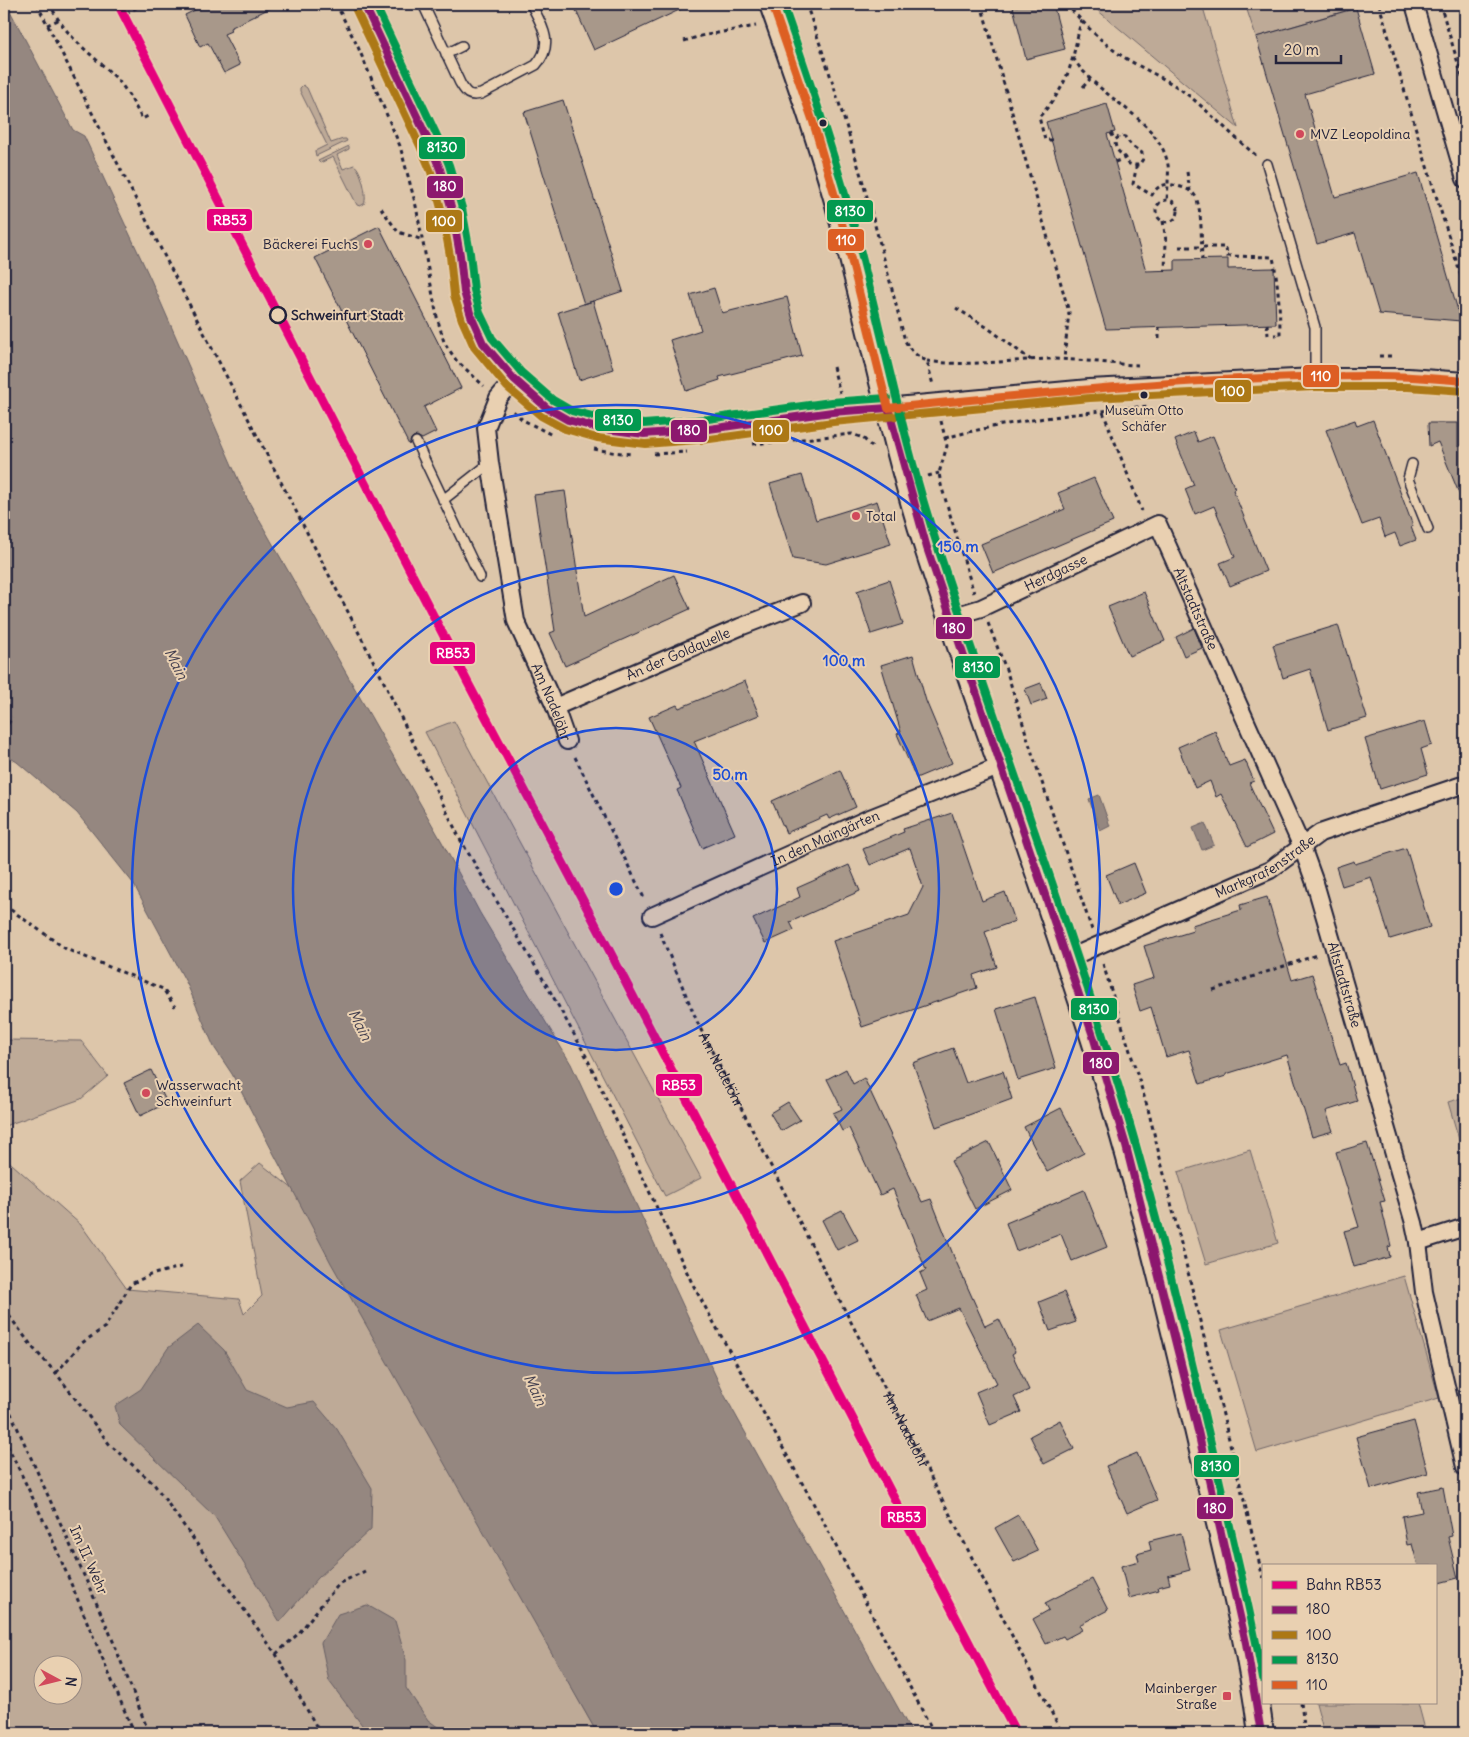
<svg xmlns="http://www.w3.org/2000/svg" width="1469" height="1737" font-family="Delius,sans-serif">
	<rect width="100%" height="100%" fill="#ddc6aa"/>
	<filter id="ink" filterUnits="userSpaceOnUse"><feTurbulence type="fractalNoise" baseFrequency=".02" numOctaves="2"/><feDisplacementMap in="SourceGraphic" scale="10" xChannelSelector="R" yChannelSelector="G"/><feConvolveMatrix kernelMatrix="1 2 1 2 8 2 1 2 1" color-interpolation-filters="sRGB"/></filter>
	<g filter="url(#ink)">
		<!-- green -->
		<path fill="#beaa97" stroke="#706669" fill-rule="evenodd" d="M1090 4H1202L1238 128Z
			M1245 4H1343L1345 11 1256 37Z
			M303 85 307 88 331 143 343 139H346L347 141 316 156 315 151 327 145 300 91V88Z
			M349 146V149L337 155 343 169 354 165C361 168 368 197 364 204L360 206 357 205 333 157 320 163 318 161Z
			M454 721 701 1178 665 1196 425 732Z
			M4 1040 81 1041 108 1076 81 1099 7 1125 4 1135Z
			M1465 1097V1160L1448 1102Z
			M1250 1150 1278 1243 1206 1264 1178 1172Z
			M4 1157 81 1225 127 1289 239 1299 244 1314 262 1296 240 1181 260 1163 293 1189 597 1733H4ZM42 1664H72V1694H42Z
			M1404 1276 1439 1398 1257 1452 1221 1330Z
			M1316 1703H1418L1426 1733H1324Z"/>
		<!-- water -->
		<path fill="#958780" stroke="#675f64" d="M4 4H8L9 9 73 130 84 136 151 280 245 495 442 842 480 913 571 1064 725 1396 912 1733H597L331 1263 232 1074 214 1047 187 984 133 883 77 813 17 762 4 754Z
			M1099 795 1110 826 1100 831 1089 799Z
			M1205 823 1214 845 1202 850 1193 828Z
			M198 1325 224 1350 247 1390 287 1407 314 1402 337 1429 372 1488 371 1529 318 1578 280 1622 215 1517 120 1425 115 1406 141 1389 168 1348Z
			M367 1605 395 1621 406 1660V1688L428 1720 446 1733H368L329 1681 321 1643 338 1614Z"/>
		<!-- building -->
		<path fill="#a8988a" stroke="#22223b" d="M207 4H278L230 28 231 31 224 34 240 65 224 73 208 43 200 47 185 15Z
			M573 4H692L594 50Z
			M1024 4H1053L1065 49 1026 59 1013 7Z
			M1356 8 1375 74 1305 94 1335 197 1418 173 1461 321 1379 314 1355 233 1317 244 1256 37Z
			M563 100 623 291 584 304 524 112Z
			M1107 104 1115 132 1107 134 1146 271 1175 270V260L1228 259V269L1274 268 1276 324 1106 329 1046 122Z
			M379 226 461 388 424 407 436 432 422 439 417 436 413 437 411 439 409 445 315 258Z
			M714 288 722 313 787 297 802 356 719 377 720 380 686 391 670 340 701 330 690 295Z
			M593 301 613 369 579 380 558 312Z
			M1355 420 1357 426 1373 420 1413 526 1411 527 1416 540 1400 546 1395 533 1385 537 1379 519 1362 525 1326 430Z
			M1428 423H1458V447L1465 444V508L1438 442 1429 446Z
			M1194 432 1198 442 1213 436 1235 489 1233 490 1266 571 1230 586 1220 563 1235 557 1214 506 1195 514 1185 489 1194 485 1175 440Z
			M802 475 816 520 877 501 891 544 826 564 793 559 770 484Z
			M1094 478 1113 522 993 573 981 544 1065 509 1058 493Z
			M565 491 584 617 674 575 690 609 565 666 550 633 555 631 534 495Z
			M889 580 903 624 871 634 857 591Z
			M1144 592 1165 641 1129 656 1108 607Z
			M1338 625 1367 718 1328 730 1310 669 1283 678 1273 645Z
			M1194 628 1202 648 1184 656 1176 637Z
			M913 655 926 701 952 763 916 778 897 734 901 732 881 665Z
			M745 681 759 715 694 741 735 834 702 848 677 790 681 788 649 717 677 705 679 708Z
			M1041 683 1047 699 1031 705 1025 689Z
			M1425 721 1432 745 1421 749 1428 774 1380 789 1365 739Z
			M1215 731 1229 766 1245 760 1254 781 1249 783 1273 834 1247 847 1221 794 1216 797 1210 781 1195 788 1178 747Z
			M840 770 856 807 829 819 827 815 786 833 772 801Z
			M952 813 982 901 1005 892 1015 921 985 932 997 967 973 975 977 988 862 1027 833 941 909 915 923 887 910 848 870 865 863 849 904 832 903 829Z
			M1406 848 1430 927 1390 939 1371 877 1342 886 1336 867 1354 861 1355 864Z
			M1134 863 1146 893 1118 905 1106 875Z
			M849 865 860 891 790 922 794 930 765 943 753 919 800 897 797 888Z
			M1267 897 1292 980 1312 974 1340 1065 1346 1063 1357 1101 1326 1111 1333 1131 1312 1137 1287 1055 1226 1074V1076L1200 1084 1189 1050 1166 1057 1151 1007 1140 1011 1132 985 1154 978 1144 946 1193 931 1192 925 1241 910 1240 905Z
			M1035 997 1056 1068 1018 1080 996 1009Z
			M953 1048 966 1083 1003 1071 1012 1099 936 1127 913 1063Z
			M846 1069 853 1084 864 1078 922 1202 931 1199 954 1257 985 1326 999 1319 1015 1352 1012 1354 1029 1390 1014 1397 1021 1412 990 1425 976 1392 997 1383 959 1308 927 1321 916 1295 927 1290 920 1273 926 1270 893 1189 880 1195 849 1128 842 1131 833 1113 842 1109 827 1079Z
			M151 1070 167 1103 140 1116 124 1083Z
			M788 1102 800 1120 781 1131 770 1113Z
			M1061 1108 1084 1153 1047 1172 1024 1127Z
			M989 1142 1012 1190 975 1209 951 1161Z
			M1367 1143 1385 1201 1380 1202 1391 1246 1388 1247 1390 1257 1354 1267 1344 1231 1359 1227 1336 1152Z
			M1084 1190 1107 1247 1072 1261 1061 1234 1016 1251 1006 1223Z
			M842 1210 858 1240 837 1250 822 1220Z
			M1064 1292 1076 1322 1050 1331 1039 1302Z
			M1060 1420 1074 1449 1044 1464 1030 1436Z
			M1414 1421 1428 1473 1371 1489 1356 1437Z
			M1137 1453 1157 1500 1127 1513 1106 1466Z
			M1443 1487 1452 1536 1448 1537 1458 1578 1435 1584V1566H1418L1412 1544 1407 1545 1402 1516 1422 1512 1418 1492Z
			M1018 1515 1038 1551 1014 1562 995 1528Z
			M1181 1533 1190 1570 1168 1576 1170 1584 1158 1587 1159 1590 1129 1598 1121 1566 1139 1561 1137 1554 1151 1550 1149 1541Z
			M1092 1579 1108 1610 1079 1625 1082 1630 1065 1639 1063 1636 1046 1644 1033 1619 1049 1610 1045 1603Z"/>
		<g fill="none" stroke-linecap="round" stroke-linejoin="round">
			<!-- lane casing -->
			<g stroke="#22223b" stroke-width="12">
				<path id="lane" d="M423 4 460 83C466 93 468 97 481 94L536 65C555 44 542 25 531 4
					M446 54 462 46
					M1267 164 1315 327V377
					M416 442 480 577
					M1412 464 1408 479 1428 529
					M443 500 490 463"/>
			</g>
			<!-- street casing -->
			<g stroke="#22223b" stroke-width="20">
				<g id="street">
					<path d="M364 4 429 142 440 169 452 210 460 255 464 292 471 316 483 343 514 379 547 408 568 420 598 428 644 434 709 429 832 412 1089 388 1315 377H1408L1465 381"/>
					<path d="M1414 4 1465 179"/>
					<path id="s2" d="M514 379 498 398 486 428 490 463 516 621 555 707 567 741"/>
					<path id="s3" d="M951 617 981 608 1158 524 1302 847 1315 883 1414 1223 1418 1242 1424 1292 1465 1467"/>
					<path id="s4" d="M555 707 740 627 802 603"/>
					<path id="s5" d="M652 916 865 820 1001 766"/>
					<path id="s6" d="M1067 959 1270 870 1320 833 1465 784"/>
					<path d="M1418 1242 1465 1227"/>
				</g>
			</g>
			<!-- secondary casing -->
			<g stroke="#22223b" stroke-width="28">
				<path id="secondary" d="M772 4C795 69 818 134 837 201 869 317 891 436 928 551 983 720 1046 887 1099 1056 1142 1194 1176 1336 1208 1477 1228 1562 1250 1647 1261 1733"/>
			</g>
			<!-- path -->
			<g stroke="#22223b" stroke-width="3" stroke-dasharray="4 4" stroke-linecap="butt">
				<path d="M37 4 169 265 379 672 460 839 550 991 586 1056 692 1283 817 1510 934 1733"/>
				<path d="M130 4 133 9"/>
				<path d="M336 4 358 47 400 146 416 206 437 317 444 342 456 360 484 386"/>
				<path d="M806 4C845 114 877 227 905 341 911 351 916 356 927 361L933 385"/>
				<path d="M981 4 1069 312 1064 359"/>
				<path d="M1066 4C1083 22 1099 40 1119 54 1141 69 1167 78 1188 95 1212 114 1233 137 1257 156"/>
				<path d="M1379 4 1425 160 1465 289"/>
				<path d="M1440 4 1465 86"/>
				<path d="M53 10C67 38 93 55 114 76 126 88 134 104 142 119L148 116"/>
				<path d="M126 13 142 5"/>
				<path d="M47 25 58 20"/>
				<path d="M684 41 701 36 756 26"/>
				<path d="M1073 58C1077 63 1080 69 1085 73 1110 102 1161 124 1168 165 1169 171 1168 178 1168 184 1176 186 1186 187 1193 193 1203 203 1201 245 1202 260"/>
				<path d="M1083 87 1090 79"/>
				<path d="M1111 133 1115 140"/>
				<path d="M1052 140H1045L1039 117C1070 84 1072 62 1081 20"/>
				<path d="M1115 162 1125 158 1127 163 1132 165H1139L1143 159 1142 153 1132 146 1125 137 1120 136 1115 140C1115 151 1119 151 1125 158"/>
				<path d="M1136 165V169L1133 184 1152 195C1156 188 1159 186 1168 184L1167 200"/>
				<path d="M1187 172 1190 191"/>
				<circle cx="1167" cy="211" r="11"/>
				<path d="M381 208 398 232 423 240"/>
				<path d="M1163 221 1166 241 1165 271"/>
				<path d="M1179 247H1226L1227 256 1273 257C1278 283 1280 308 1280 335H1274"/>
				<path d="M956 308 988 328 1031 360"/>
				<path d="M1267 324 1268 335"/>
				<path d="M1159 327V339"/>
				<path d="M1379 356H1395"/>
				<path d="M927 361C964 367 1011 360 1050 359 1080 359 1108 364 1138 365"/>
				<path d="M833 367 840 393"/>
				<path d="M513 411 523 420 552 435"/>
				<path d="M1103 412 1142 511"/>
				<path d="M941 421 947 446 939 473 941 485 974 593"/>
				<path d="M945 438C1011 420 1081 413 1149 406"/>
				<path d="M753 444 852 434 863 438 873 448"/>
				<path d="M594 449 612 452 632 454"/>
				<path d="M654 454 687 452"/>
				<path d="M928 476 939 473"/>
				<path d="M988 623 1007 672 1033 756 1092 930"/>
				<path d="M4 731 12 717"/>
				<path d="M575 757 645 900"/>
				<path d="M4 905 66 949 163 989 175 1007"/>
				<path id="s1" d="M660 933 699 1026 1062 1733"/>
				<path d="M1103 964 1148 1109 1263 1578"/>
				<path d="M1213 990 1317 955"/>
				<path d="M4 1309 34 1349 56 1373 110 1445 154 1484 276 1654 320 1733"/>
				<path d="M56 1373 82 1343 105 1327 131 1284 150 1275 185 1266"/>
				<path d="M4 1398 109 1631 149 1733"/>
				<path d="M4 1438 50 1534 134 1733"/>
				<path d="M276 1654 299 1633 322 1604 340 1583 365 1571"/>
				<path d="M1301 1703 1305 1733"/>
			</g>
			<!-- lane -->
			<use href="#lane" stroke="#e9d0b1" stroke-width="9"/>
			<!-- street -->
			<use href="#street" stroke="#e9d0b1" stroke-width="16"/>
			<!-- secondary -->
			<use href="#secondary" stroke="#e9d0b1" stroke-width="24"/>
			<!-- bus-1 casing -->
			<g stroke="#e9d0b1" stroke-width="11">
				<path id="bus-1" d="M364 4 429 142 440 169 452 210 460 255 464 292 471 316 483 343 514 379 547 408 568 420 598 428 644 434 709 429 832 412 888 408
					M888 408 927 548 1093 1036 1126 1146 1197 1427 1246 1643 1261 1733"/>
			</g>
			<!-- bus-2 casing -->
			<g stroke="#e9d0b1" stroke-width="11">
				<path id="bus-2" d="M355 8 420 146 431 172 442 212 450 256 454 295 462 320 474 347 507 387 541 416 565 429 597 438 645 444 710 439 833 422 1090 398 1315 387H1408L1464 391"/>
			</g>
			<!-- bus-3 casing -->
			<g stroke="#e9d0b1" stroke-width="11">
				<path id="bus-3" d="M375 4 438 138 449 165 462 208 470 253 474 290 480 313 492 338 521 372 553 400 572 411 600 418 644 424 708 419 831 402 887 398
					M783 4C810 81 836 158 857 237 884 342 905 448 939 551 993 718 1055 882 1107 1049 1150 1183 1182 1320 1214 1456 1230 1530 1250 1604 1263 1679"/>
			</g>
			<!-- bus-4 casing -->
			<g stroke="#e9d0b1" stroke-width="11">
				<path id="bus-4" d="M772 4 813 122 837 203 888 408
					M888 408C1052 392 1217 375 1382 376 1410 376 1437 379 1465 381"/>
			</g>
			<!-- bus-1 -->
			<use href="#bus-1" stroke="#8c186e" stroke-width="8"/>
			<!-- bus-2 -->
			<use href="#bus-2" stroke="#ac7815" stroke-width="8"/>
			<!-- bus-3 -->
			<use href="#bus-3" stroke="#03994f" stroke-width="8"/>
			<!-- bus-4 -->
			<use href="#bus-4" stroke="#dd5e24" stroke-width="8"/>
			<!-- rail-1 casing -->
			<g stroke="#e9d0b1" stroke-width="12">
				<path id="rail-1" d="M118 4 468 683 606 944 1016 1733"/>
			</g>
			<!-- rail-1 -->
			<use href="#rail-1" stroke="#e5007d" stroke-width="9"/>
		</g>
	</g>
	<!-- distance rings -->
	<circle cx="616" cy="889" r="161" fill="#1d4ed8" fill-opacity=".12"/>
	<g fill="none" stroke="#1d4ed8" stroke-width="2.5">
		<circle cx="616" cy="889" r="161"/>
		<circle cx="616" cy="889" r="323"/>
		<circle cx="616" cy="889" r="484"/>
	</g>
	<!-- markers -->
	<g fill="#22223b" stroke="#e9d0b1" stroke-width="2">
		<circle cx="823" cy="123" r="4.5"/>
		<circle cx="1144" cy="395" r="4.5"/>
	</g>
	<g fill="#d1495b" stroke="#e9d0b1" stroke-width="2">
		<circle cx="1300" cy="134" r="5"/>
		<circle cx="368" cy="244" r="5"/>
		<circle cx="856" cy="516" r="5"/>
		<circle cx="146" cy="1093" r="5"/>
		<rect x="1222" y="1691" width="10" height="10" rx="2.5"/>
	</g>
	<circle fill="#e9d0b1" stroke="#22223b" stroke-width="2.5" cx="278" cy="315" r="8"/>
	<g text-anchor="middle" stroke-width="4" stroke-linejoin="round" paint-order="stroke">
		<!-- bus labels -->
		<g font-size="13" fill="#22223b" stroke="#e9d0b1">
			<text x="1144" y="415">Museum Otto<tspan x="1144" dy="16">Schäfer</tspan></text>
		</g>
		<!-- poi labels -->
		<g font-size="14" fill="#22223b" stroke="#e9d0b1" text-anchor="start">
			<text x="1310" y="139">MVZ Leopoldina</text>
			<text x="358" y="249" text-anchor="end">Bäckerei Fuchs</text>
			<text x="866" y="521">Total</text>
			<text x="156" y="1090">Wasserwacht<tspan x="156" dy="16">Schweinfurt</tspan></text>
			<text x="1217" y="1693" text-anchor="end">Mainberger<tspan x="1217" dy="16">Straße</tspan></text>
		</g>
		<!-- stop labels -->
		<g font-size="14" font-weight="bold" fill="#22223b" stroke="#e9d0b1" text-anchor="start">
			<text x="291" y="320">Schweinfurt Stadt</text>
		</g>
		<!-- street labels -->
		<g font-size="14" fill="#22223b" stroke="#e9d0b1">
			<text dy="5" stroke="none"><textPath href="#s3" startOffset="114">Herdgasse</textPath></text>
			<text dy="5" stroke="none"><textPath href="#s3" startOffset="320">Altstadtstraße</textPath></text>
			<text dy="5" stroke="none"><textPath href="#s4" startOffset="134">An der Goldquelle</textPath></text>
			<text dy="5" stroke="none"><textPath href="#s2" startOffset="341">Am Nadelöhr</textPath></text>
			<text dy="5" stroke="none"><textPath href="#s5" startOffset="190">In den Maingärten</textPath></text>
			<text dy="5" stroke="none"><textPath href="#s6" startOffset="219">Markgrafenstraße</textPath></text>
			<text dy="5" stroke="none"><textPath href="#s3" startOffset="725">Altstadtstraße</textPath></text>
			<text dy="5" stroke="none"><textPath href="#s1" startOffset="150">Am Nadelöhr</textPath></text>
			<text dy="5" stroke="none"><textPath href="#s1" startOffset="555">Am Nadelöhr</textPath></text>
			<text transform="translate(89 1560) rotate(66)" y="5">Im II. Wehr</text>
		</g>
		<!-- water labels -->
		<g font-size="15" font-style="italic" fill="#444050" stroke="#e9d0b1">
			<text transform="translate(176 664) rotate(63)" y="5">Main</text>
			<text transform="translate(360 1025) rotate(63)" y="5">Main</text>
			<text transform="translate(535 1390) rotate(65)" y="5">Main</text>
		</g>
	</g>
	<circle cx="616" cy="889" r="8" fill="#1d4ed8" stroke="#e9d0b1" stroke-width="2.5"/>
	<g font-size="15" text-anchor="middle" font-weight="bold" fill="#1d4ed8" stroke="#e9d0b1" stroke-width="4" stroke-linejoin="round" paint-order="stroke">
		<text x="958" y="552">150 m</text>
		<text x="844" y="666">100 m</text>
		<text x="730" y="780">50 m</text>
	</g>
	<g stroke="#e9d0b1" stroke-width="2">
		<rect x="418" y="136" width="48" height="24" rx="5" fill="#03994f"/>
		<rect x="426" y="175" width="38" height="24" rx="5" fill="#8c186e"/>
		<rect x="826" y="199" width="48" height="24" rx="5" fill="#03994f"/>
		<rect x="206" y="208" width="47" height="24" rx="5" fill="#e5007d"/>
		<rect x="425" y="209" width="38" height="24" rx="5" fill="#ac7815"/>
		<rect x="827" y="228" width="38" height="24" rx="5" fill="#dd5e24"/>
		<rect x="1302" y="364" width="38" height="24" rx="5" fill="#dd5e24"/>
		<rect x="1214" y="379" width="38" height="24" rx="5" fill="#ac7815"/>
		<rect x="594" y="408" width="48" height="24" rx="5" fill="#03994f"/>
		<rect x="752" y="419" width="38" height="24" rx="5" fill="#ac7815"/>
		<rect x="670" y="419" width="38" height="24" rx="5" fill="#8c186e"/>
		<rect x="935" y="616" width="38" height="24" rx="5" fill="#8c186e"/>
		<rect x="429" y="641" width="47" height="24" rx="5" fill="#e5007d"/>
		<rect x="954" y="655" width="47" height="24" rx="5" fill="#03994f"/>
		<rect x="1070" y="997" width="48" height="24" rx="5" fill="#03994f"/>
		<rect x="1082" y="1051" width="38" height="24" rx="5" fill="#8c186e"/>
		<rect x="655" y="1073" width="48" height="24" rx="5" fill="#e5007d"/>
		<rect x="1193" y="1454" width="47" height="24" rx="5" fill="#03994f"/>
		<rect x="1196" y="1496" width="38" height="24" rx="5" fill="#8c186e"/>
		<rect x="880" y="1505" width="47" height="24" rx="5" fill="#e5007d"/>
	</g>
	<g font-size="14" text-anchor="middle" font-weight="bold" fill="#fff">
		<text x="442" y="152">8130</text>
		<text x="445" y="191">180</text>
		<text x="850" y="216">8130</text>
		<text x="230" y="225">RB53</text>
		<text x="444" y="226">100</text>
		<text x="846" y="245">110</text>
		<text x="1321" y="381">110</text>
		<text x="1233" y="396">100</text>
		<text x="618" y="425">8130</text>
		<text x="771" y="435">100</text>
		<text x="689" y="435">180</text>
		<text x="954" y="633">180</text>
		<text x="453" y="658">RB53</text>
		<text x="978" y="672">8130</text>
		<text x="1094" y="1014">8130</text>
		<text x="1101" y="1068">180</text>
		<text x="679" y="1090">RB53</text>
		<text x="1216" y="1471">8130</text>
		<text x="1215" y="1513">180</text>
		<text x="904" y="1522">RB53</text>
	</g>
	<!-- margin -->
	<rect width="1469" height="1737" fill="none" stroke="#e9d0b1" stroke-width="20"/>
	<rect x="10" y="10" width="1449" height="1717" fill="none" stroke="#22223b" stroke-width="2" filter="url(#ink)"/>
	<!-- legend -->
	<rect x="1262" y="1564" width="175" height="140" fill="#e9d0b1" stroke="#998a82"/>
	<rect x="1272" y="1581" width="25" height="8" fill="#e5007d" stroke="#998a82"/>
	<text x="1306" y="1590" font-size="15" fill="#22223b">Bahn RB53</text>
	<rect x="1272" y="1606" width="25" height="8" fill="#8c186e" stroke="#998a82"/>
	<text x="1306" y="1614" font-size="15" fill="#22223b">180</text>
	<rect x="1272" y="1631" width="25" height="8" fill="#ac7815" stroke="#998a82"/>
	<text x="1306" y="1640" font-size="15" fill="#22223b">100</text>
	<rect x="1272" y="1656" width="25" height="8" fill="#03994f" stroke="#998a82"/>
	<text x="1306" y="1664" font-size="15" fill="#22223b">8130</text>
	<rect x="1272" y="1681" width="25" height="8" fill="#dd5e24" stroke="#998a82"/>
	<text x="1306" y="1690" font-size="15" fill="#22223b">110</text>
	<!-- north arrow -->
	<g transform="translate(58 1680) rotate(97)"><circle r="24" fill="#e9d0b1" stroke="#998a82"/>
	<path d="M0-4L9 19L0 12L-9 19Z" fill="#d1495b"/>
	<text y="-8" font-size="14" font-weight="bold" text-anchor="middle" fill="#22223b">N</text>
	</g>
	<!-- scale -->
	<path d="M1276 55v8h65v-8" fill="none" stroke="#22223b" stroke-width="2.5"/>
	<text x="1284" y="55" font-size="15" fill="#22223b" stroke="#e9d0b1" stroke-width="4" paint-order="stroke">20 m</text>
</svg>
